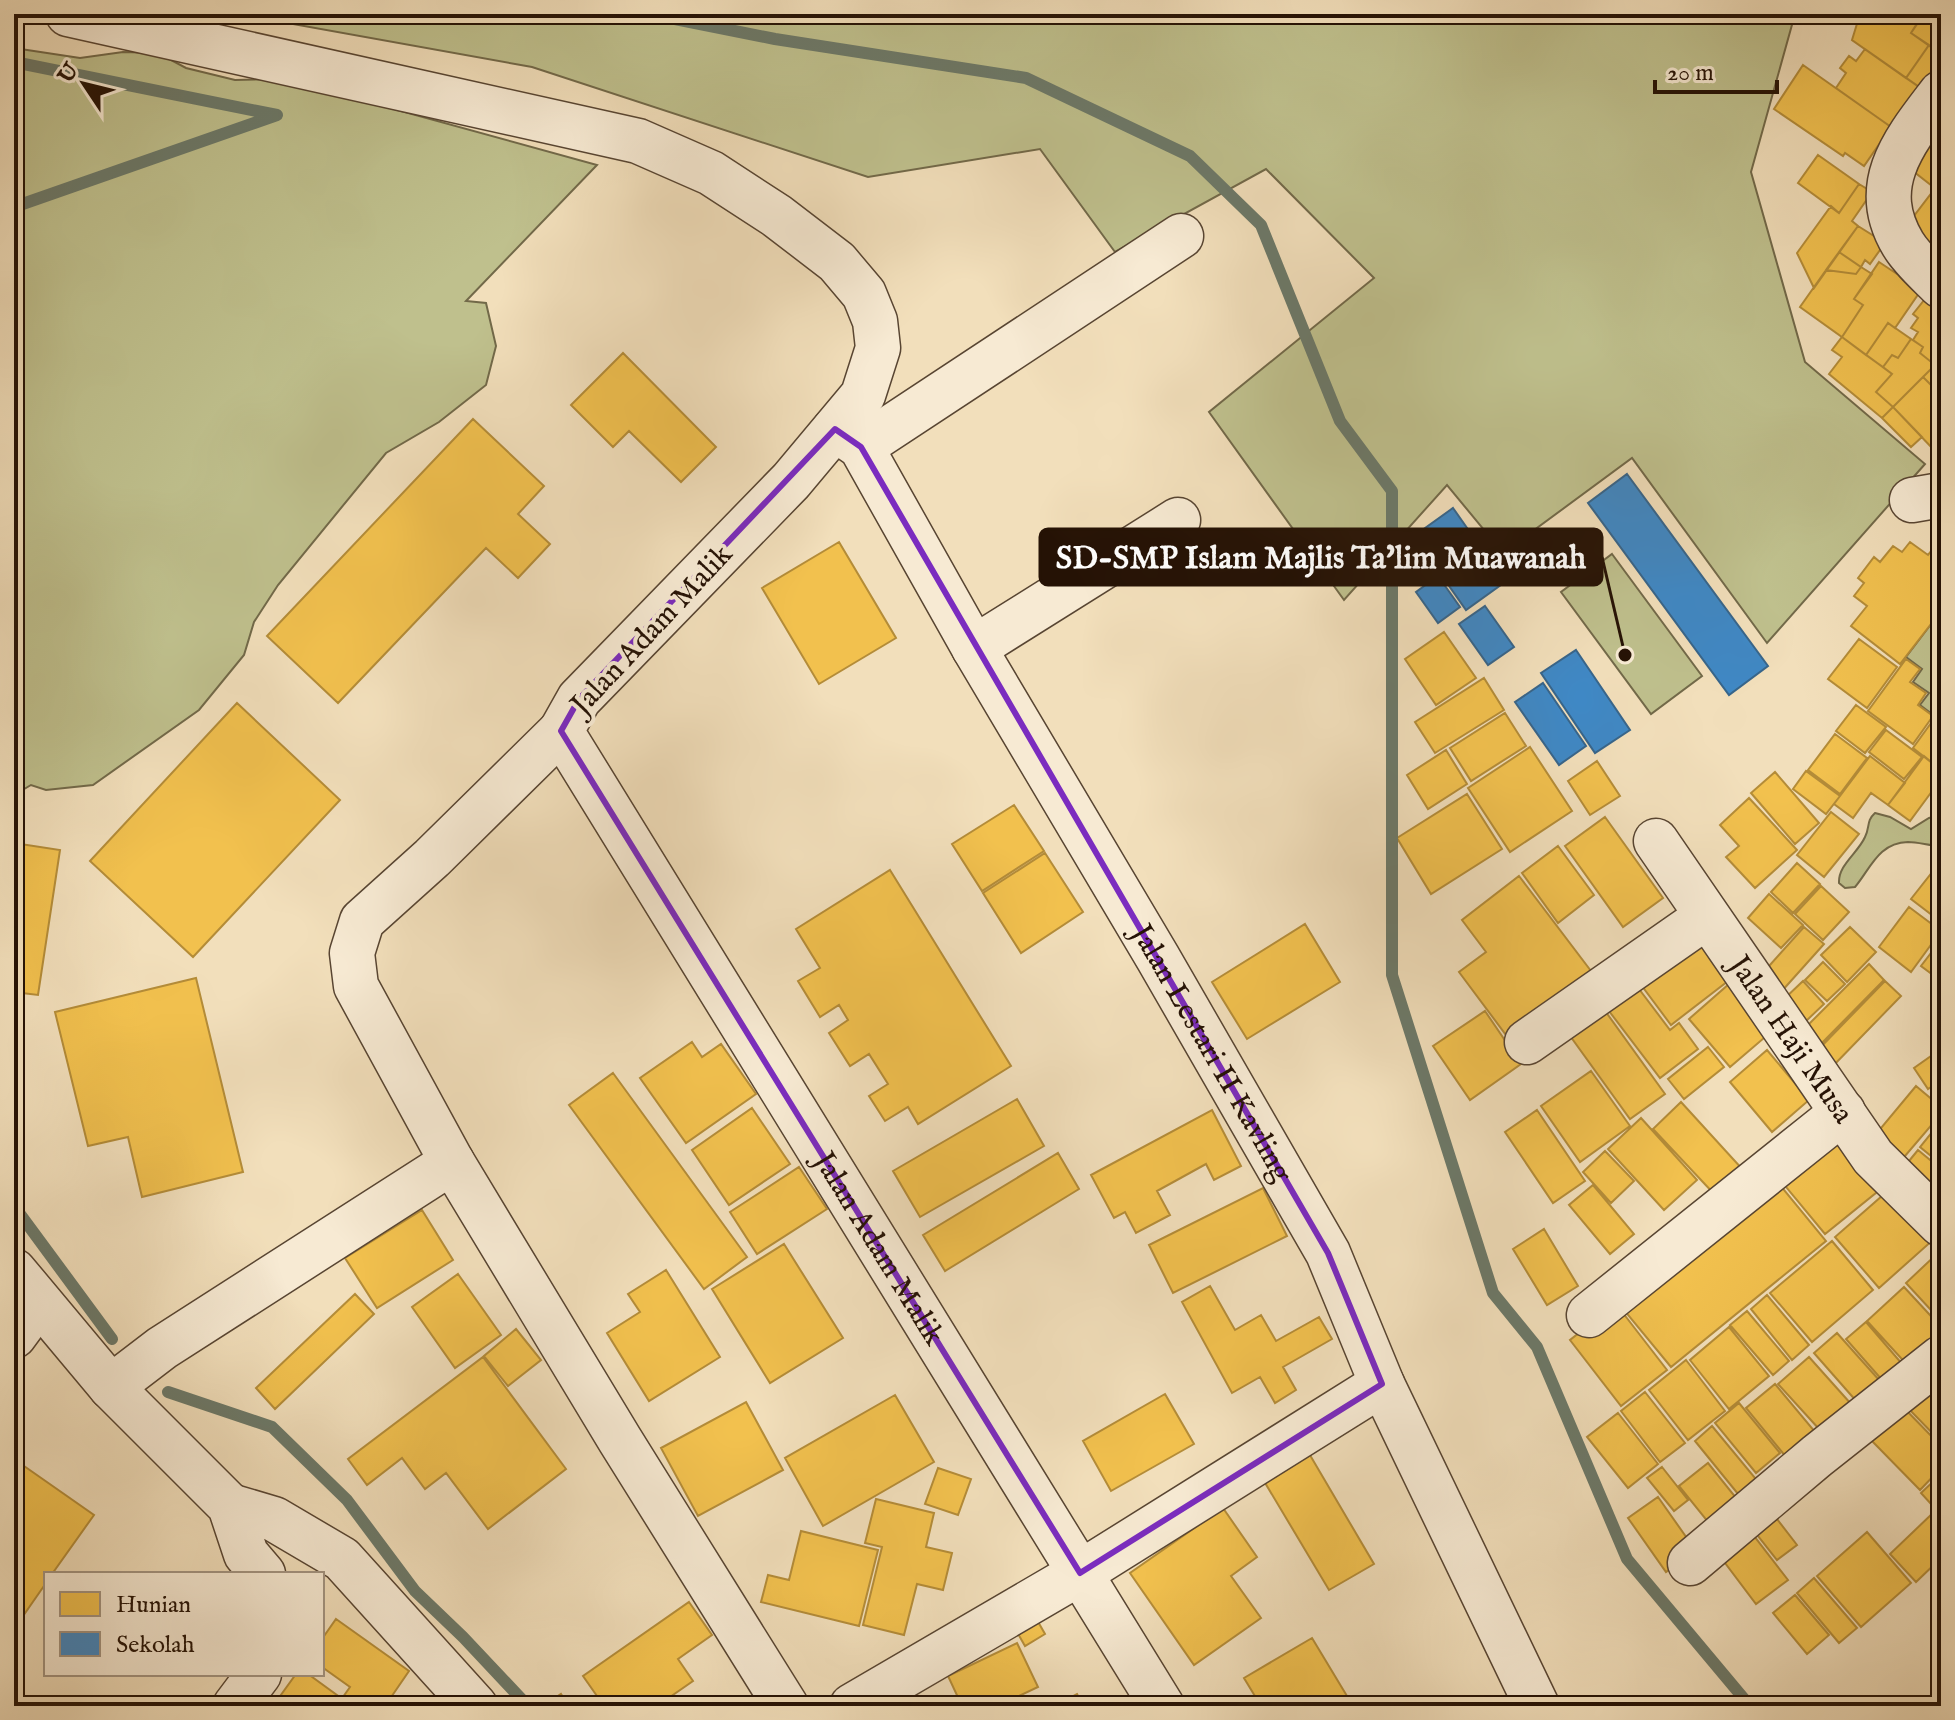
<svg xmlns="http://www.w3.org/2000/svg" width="1955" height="1720" font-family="'IM FELL English',serif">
	<rect width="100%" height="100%" fill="#f2dfbb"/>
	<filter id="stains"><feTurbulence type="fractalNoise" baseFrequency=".0025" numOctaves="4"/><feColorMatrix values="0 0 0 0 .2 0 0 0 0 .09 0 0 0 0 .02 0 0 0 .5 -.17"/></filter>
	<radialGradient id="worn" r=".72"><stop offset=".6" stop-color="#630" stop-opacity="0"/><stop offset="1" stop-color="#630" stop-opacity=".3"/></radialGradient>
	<!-- green -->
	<path fill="#bfc08d" stroke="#726949" stroke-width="2" d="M237 14H1795L1751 172 1805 362 1925 464 1767 643 1632 458 1503 553 1447 485 1344 600 1209 412 1374 278 1266 169 1115 252 1040 149 868 177 532 67Z
		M14 48 80 58 123 52 158 53 186 68 235 80 273 79 310 86 597 165 466 301 486 303 496 346 486 385 439 422 386 453 278 585 254 622 244 655 199 710 93 785 46 790 31 785 14 795Z
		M1612 554 1702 676 1651 714 1561 592Z
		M1941 611V713L1936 717 1920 705 1929 693 1913 682 1922 669 1906 657Z
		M1875 813 1890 817 1911 829 1929 818 1941 815V846C1930 846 1919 842 1908 842 1878 843 1871 868 1855 887L1845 888 1839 883C1838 865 1858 853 1865 837 1870 828 1866 821 1875 813Z"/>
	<!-- homes -->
	<path fill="#f2c14e" stroke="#b48c38" stroke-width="2" d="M1860 14H1908L1918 22 1911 33 1929 45 1906 78 1852 40Z
		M1924 14H1941V54L1911 33Z
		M1929 45 1941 54V84L1932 96 1906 78Z
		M1865 49 1928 93 1891 127 1836 88 1846 73 1840 68 1849 56 1856 61Z
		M1803 65 1891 127 1864 166 1845 153 1843 156 1774 109Z
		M1941 116V193L1904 164Z
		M1818 155 1859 184 1839 213 1798 183Z
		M1859 184 1872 192 1852 221 1858 226 1814 288 1797 253 1831 206 1839 213Z
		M1930 195 1941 203V257L1904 229Z
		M1858 226 1885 243 1870 264 1865 260 1861 267 1839 252Z
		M1839 252 1861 267 1856 274 1826 270Z
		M1879 262 1897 274 1904 264 1928 280 1895 328 1888 323 1866 355 1842 337 1863 305 1854 299Z
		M1861 267 1872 274 1854 299 1863 305 1842 337 1800 307 1826 270 1856 274Z
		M1925 299 1941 307V376L1932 386 1923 377 1935 365 1920 353 1923 347 1913 340 1918 332 1911 328 1918 318 1913 314Z
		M1888 323 1911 339 1898 358 1892 355 1883 367 1866 355Z
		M1842 337 1892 374 1876 392 1893 407 1882 418 1829 374 1842 357 1832 350Z
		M1911 339 1923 347 1920 353 1935 365 1893 407 1876 392 1892 374 1883 367 1892 355 1898 358Z
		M623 353 716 447 681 482 629 431 613 447 571 405Z
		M1941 376V406L1932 396 1937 391 1932 386Z
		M1923 377 1937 391 1932 396 1941 406V443L1934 450 1893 407Z
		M1893 407 1922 437 1911 447 1882 418Z
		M473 419 544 486 518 514 550 544 518 578 486 548 338 703 267 636Z
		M1941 539V611L1900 664 1851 626 1867 606 1854 596 1864 583 1858 578 1874 557 1880 562 1893 546 1902 552 1910 542 1928 555Z
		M839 542 896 638 819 684 762 588Z
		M1444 632 1476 678 1436 705 1405 659Z
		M1859 639 1897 667 1867 708 1828 679Z
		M1906 659 1920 669 1910 682 1926 693 1918 705 1933 716 1913 744 1868 711Z
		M1484 678 1504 710 1435 753 1415 722Z
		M237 703 340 800 193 957 90 861Z
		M1856 705 1886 727 1865 753 1836 731Z
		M1939 712 1941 713V770L1913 748Z
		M1505 713 1526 746 1471 781 1450 748Z
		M1886 730 1922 757 1904 779 1869 752Z
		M1835 734 1867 758 1840 794 1808 770Z
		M1530 747 1572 811 1510 852 1468 788Z
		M1446 750 1467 784 1428 809 1407 775Z
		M1870 756 1905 783 1888 805 1871 793 1853 818 1834 804Z
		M1924 756 1941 770V779L1910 821 1888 805Z
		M1597 761 1620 796 1590 815 1568 781Z
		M1806 771 1840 796 1826 814 1793 789Z
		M1775 772 1819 823 1795 844 1751 793Z
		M1467 794 1502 849 1431 894 1397 838Z
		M1749 798 1797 850 1755 888 1726 857 1739 846 1720 825Z
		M1014 805 1044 851 982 891 952 844Z
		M1831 812 1859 834 1824 877 1797 855Z
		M1605 817 1663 898 1623 927 1565 846Z
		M14 843 60 850 38 995 14 992Z
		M1558 846 1594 895 1558 923 1522 873Z
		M1045 853 1083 912 1021 953 983 893Z
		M1941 861V922L1911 899Z
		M1797 863 1820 884 1793 913 1771 892Z
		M890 870 1011 1066 918 1124 908 1107 885 1121 869 1096 888 1084 869 1054 850 1066 829 1033 848 1020 839 1005 820 1017 798 981 820 968 796 929Z
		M1519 876 1591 971 1506 1035 1459 972 1486 952 1462 920Z
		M1821 886 1849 912 1823 940 1795 914Z
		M1769 894 1803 925 1781 948 1748 918Z
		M1909 907 1941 931 1911 972 1879 947Z
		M1305 924 1340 982 1247 1039 1212 982Z
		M1804 927 1824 944 1781 992 1761 975Z
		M1850 927 1876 952 1847 982 1821 955Z
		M1693 935 1728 981 1671 1025 1636 978Z
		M1941 940V981L1921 966Z
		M1823 962 1845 984 1827 1001 1805 980Z
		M1869 964 1884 980 1813 1052 1797 1036Z
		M196 978 243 1172 142 1197 128 1137 88 1146 55 1012Z
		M1803 981 1824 1004 1805 1022 1783 1000Z
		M1885 981 1901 996 1830 1069 1814 1054Z
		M1729 984 1771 1032 1730 1067 1689 1019Z
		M1639 989 1670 1030 1679 1023 1698 1049 1660 1078 1609 1011Z
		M1603 1008 1665 1094 1630 1119 1568 1033Z
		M1485 1011 1521 1064 1470 1100 1433 1046Z
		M692 1042 702 1057 721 1044 756 1094 686 1143 640 1078Z
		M1708 1047 1724 1067 1684 1099 1668 1079Z
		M1941 1049V1080L1928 1089 1914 1068Z
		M1767 1050 1809 1100 1772 1132 1730 1082Z
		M1591 1071 1630 1126 1580 1162 1541 1106Z
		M613 1073 747 1257 704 1289 569 1105Z
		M1916 1086 1941 1107V1114L1899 1163 1871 1140Z
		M1017 1099 1044 1146 920 1217 893 1171Z
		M1681 1102 1744 1171 1717 1197 1653 1129Z
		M752 1108 790 1164 729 1205 692 1150Z
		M1212 1110 1241 1166 1214 1180 1206 1164 1157 1191 1170 1215 1136 1233 1125 1212 1114 1218 1091 1175Z
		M1537 1110 1585 1181 1553 1203 1505 1132Z
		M1641 1118 1697 1180 1664 1210 1608 1149Z
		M1941 1121V1153L1936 1160 1920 1147Z
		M1834 1129 1882 1188 1825 1234 1777 1176Z
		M1918 1150 1941 1169V1181L1928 1196 1900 1172Z
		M1605 1151 1634 1181 1611 1203 1583 1172Z
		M1058 1153 1079 1189 945 1271 923 1235Z
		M799 1167 827 1209 757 1254 730 1212Z
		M1775 1179 1826 1241 1671 1367 1619 1304Z
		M1593 1185 1634 1234 1610 1254 1569 1205Z
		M1263 1188 1287 1236 1173 1293 1149 1245Z
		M1890 1189 1934 1239 1879 1288 1835 1237Z
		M422 1210 453 1260 377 1308 345 1258Z
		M1544 1229 1578 1286 1547 1305 1513 1249Z
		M1832 1241 1873 1290 1812 1342 1770 1293Z
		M784 1244 843 1338 770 1383 712 1289Z
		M1941 1250V1321L1906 1283Z
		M666 1270 720 1357 649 1401 607 1333 640 1312 628 1294Z
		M458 1274 501 1335 455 1368 412 1307Z
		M1210 1286 1235 1330 1261 1315 1276 1341 1319 1317 1332 1339 1283 1367 1296 1390 1275 1403 1260 1377 1232 1393 1182 1302Z
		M1904 1287 1941 1327V1343L1911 1369 1867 1321Z
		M355 1294 374 1314 275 1409 256 1388Z
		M1767 1295 1809 1345 1792 1360 1751 1309Z
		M1616 1304 1667 1370 1621 1406 1570 1340Z
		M1747 1311 1789 1361 1773 1375 1730 1325Z
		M1866 1322 1909 1372 1890 1389 1846 1339Z
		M1729 1327 1769 1376 1729 1409 1690 1360Z
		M516 1329 541 1360 508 1386 484 1356Z
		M1837 1333 1888 1390 1865 1411 1814 1353Z
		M483 1357 566 1469 488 1529 446 1473 425 1489 402 1458 367 1485 348 1459Z
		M1809 1357 1860 1414 1830 1441 1778 1384Z
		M1686 1360 1725 1411 1688 1440 1649 1390Z
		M1941 1371V1442L1905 1405Z
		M1775 1384 1816 1433 1786 1457 1746 1408Z
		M1645 1392 1685 1443 1660 1462 1621 1411Z
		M1165 1394 1194 1444 1111 1491 1083 1441Z
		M895 1395 934 1462 823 1526 785 1458Z
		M746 1402 783 1470 698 1516 661 1448Z
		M1739 1403 1780 1453 1756 1473 1715 1423Z
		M1903 1407 1941 1446V1468L1920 1490 1870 1439Z
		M1618 1413 1658 1464 1628 1488 1587 1437Z
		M1712 1426 1765 1490 1747 1505 1695 1441Z
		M1307 1450 1374 1564 1329 1590 1261 1476Z
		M14 1459 94 1515 52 1574H46V1583L14 1629Z
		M1708 1463 1745 1509 1717 1533 1679 1486Z
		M1662 1467 1688 1500 1674 1511 1647 1478Z
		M938 1468 971 1479 958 1515 925 1504Z
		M1941 1474V1515L1921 1493Z
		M1658 1497 1696 1551 1666 1572 1628 1518Z
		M876 1499 934 1513 926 1547 952 1553 943 1590 917 1584 904 1635 863 1625 882 1547 865 1543Z
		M1767 1506 1797 1545 1777 1560 1747 1522Z
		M1223 1508 1257 1557 1231 1576 1261 1618 1194 1665 1130 1573Z
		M1934 1512 1941 1519V1558L1916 1582 1890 1554Z
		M1744 1523 1788 1580 1756 1604 1713 1547Z
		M801 1531 878 1550 859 1626 761 1602 768 1575 789 1580Z
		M1867 1532 1911 1583 1861 1627 1817 1576Z
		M1814 1578 1857 1628 1839 1643 1797 1593Z
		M1795 1595 1829 1635 1807 1654 1773 1613Z
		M689 1602 712 1635 678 1659 693 1681 657 1706H604L583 1676Z
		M1033 1613 1045 1634 1025 1646 1013 1625Z
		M336 1619 409 1671 385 1706H356L343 1697 350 1687 322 1667V1639Z
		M1312 1638 1353 1706H1261L1244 1678Z
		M1017 1643 1038 1687 998 1706H962L948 1676Z
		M296 1674H308L352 1706H273Z
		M561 1694 569 1706H543Z
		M1077 1694 1083 1706H1054Z"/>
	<!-- schools -->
	<path fill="#3f88c5" stroke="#37658b" stroke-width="2" d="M1627 474 1768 666 1729 695 1588 503Z
		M1453 508 1505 582 1466 610 1414 536Z
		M1438 576 1460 607 1438 623 1416 592Z
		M1485 606 1514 647 1488 665 1459 624Z
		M1576 650 1630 730 1595 753 1541 673Z
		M1543 683 1586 746 1559 765 1515 702Z"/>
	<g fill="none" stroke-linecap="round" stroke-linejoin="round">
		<!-- stream -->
		<path stroke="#6c7969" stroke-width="12" d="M650 14 775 39 1026 78 1190 156 1261 225 1340 421 1392 491V975L1493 1293 1537 1347 1627 1559 1750 1706
			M14 62 277 115 14 207
			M14 1206 112 1339
			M168 1392 272 1427 347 1500 415 1591 463 1637 528 1706"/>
		<!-- minor casing -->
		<g stroke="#584532" stroke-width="47">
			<g id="minor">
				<path d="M1941 93C1906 139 1867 184 1903 244 1912 259 1928 273 1941 286"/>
				<path id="s1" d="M835 429 861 447 974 648 1158 958 1328 1253 1382 1384 1537 1706"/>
				<path d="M861 447 1181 236"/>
				<path d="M1912 500 1941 495"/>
				<path d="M974 648 1178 520"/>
				<path d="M561 731 432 858 362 921 352 953 356 986 452 1162 620 1440 786 1706"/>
				<path id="s2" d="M1656 841 1873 1157 1941 1224"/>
				<path d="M1527 1042 1706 917"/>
				<path d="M14 1271 111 1387 230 1506 246 1554 263 1574"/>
				<path d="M1589 1315 1843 1112"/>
				<path d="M14 1336 39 1302"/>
				<path d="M111 1387 162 1348 452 1162"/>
				<path d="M230 1506 274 1519 342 1559 475 1706"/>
				<path d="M1690 1563 1817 1456 1941 1358"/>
				<path d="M235 1706 259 1674"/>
				<path d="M852 1706 1080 1573 1382 1384"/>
			</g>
		</g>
		<!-- tertiary casing -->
		<g stroke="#584532" stroke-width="47">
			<g id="tertiary">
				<path id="s3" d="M68 14 638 141 711 173 777 216 837 262 864 294 875 321 878 348 863 395 791 481 579 699 561 731 1162 1706"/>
			</g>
		</g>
		<!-- minor -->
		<use href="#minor" stroke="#f7ead3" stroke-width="44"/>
		<!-- tertiary -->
		<use href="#tertiary" stroke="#f7ead3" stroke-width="44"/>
	</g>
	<!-- marked area -->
	<path fill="none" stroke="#7b2cbf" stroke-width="6" stroke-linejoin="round" d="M835 429 861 447 1328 1253 1382 1384 1080 1573 561 731 579 699Z"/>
	<g text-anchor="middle" stroke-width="8" stroke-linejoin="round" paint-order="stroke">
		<!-- street labels -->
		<g font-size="30" fill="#251205" stroke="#f7ead3">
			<text transform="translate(651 629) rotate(-47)" y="10">Jalan Adam Malik</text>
			<text dy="10" stroke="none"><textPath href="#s2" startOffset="240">Jalan Haji Musa</textPath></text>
			<text dy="10" stroke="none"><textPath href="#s1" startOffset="732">Jalan Lestari II Kavling</textPath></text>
			<text dy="10" stroke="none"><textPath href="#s3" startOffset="2026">Jalan Adam Malik</textPath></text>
		</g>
	</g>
	<!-- callouts -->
	<path fill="none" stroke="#251205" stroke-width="3" d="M1625 655L1602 557"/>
	<circle fill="#251205" stroke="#f7ead3" stroke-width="3" cx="1625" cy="655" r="8"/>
	<rect fill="#251205" stroke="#251205" stroke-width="3" x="1040" y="529" width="562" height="56" rx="8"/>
	<g font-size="32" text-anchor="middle" font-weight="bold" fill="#fff">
		<text x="1321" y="568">SD-SMP Islam Majlis Ta'lim Muawanah</text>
	</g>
	<!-- margin -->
	<rect width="1955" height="1720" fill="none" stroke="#f2dfbb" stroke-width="48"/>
	<rect x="16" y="16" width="1923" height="1688" fill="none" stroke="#251205" stroke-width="4"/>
	<rect x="24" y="24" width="1907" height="1672" fill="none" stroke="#251205" stroke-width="2"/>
	<!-- legend -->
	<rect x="44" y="1572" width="280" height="104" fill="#f7ead3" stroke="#a39481" stroke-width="2"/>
	<rect x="60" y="1592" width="40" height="24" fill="#f2c14e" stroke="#a39481" stroke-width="2"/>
	<text x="116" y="1612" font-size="24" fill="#251205">Hunian</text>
	<rect x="60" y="1632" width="40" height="24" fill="#3f88c5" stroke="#a39481" stroke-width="2"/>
	<text x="116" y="1652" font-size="24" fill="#251205">Sekolah</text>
	<!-- north arrow -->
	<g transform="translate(84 84) rotate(305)" stroke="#f7ead3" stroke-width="6" paint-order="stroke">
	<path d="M0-6L14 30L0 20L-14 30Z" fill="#251205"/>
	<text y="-12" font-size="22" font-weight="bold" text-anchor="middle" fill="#251205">U</text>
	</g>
	<!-- scale -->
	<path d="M1655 80v12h122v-12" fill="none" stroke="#251205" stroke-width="4"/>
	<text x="1667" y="80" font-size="24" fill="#251205" stroke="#f7ead3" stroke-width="6" paint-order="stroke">20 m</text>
	<rect width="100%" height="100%" filter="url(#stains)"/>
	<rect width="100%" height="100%" fill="url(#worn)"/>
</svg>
